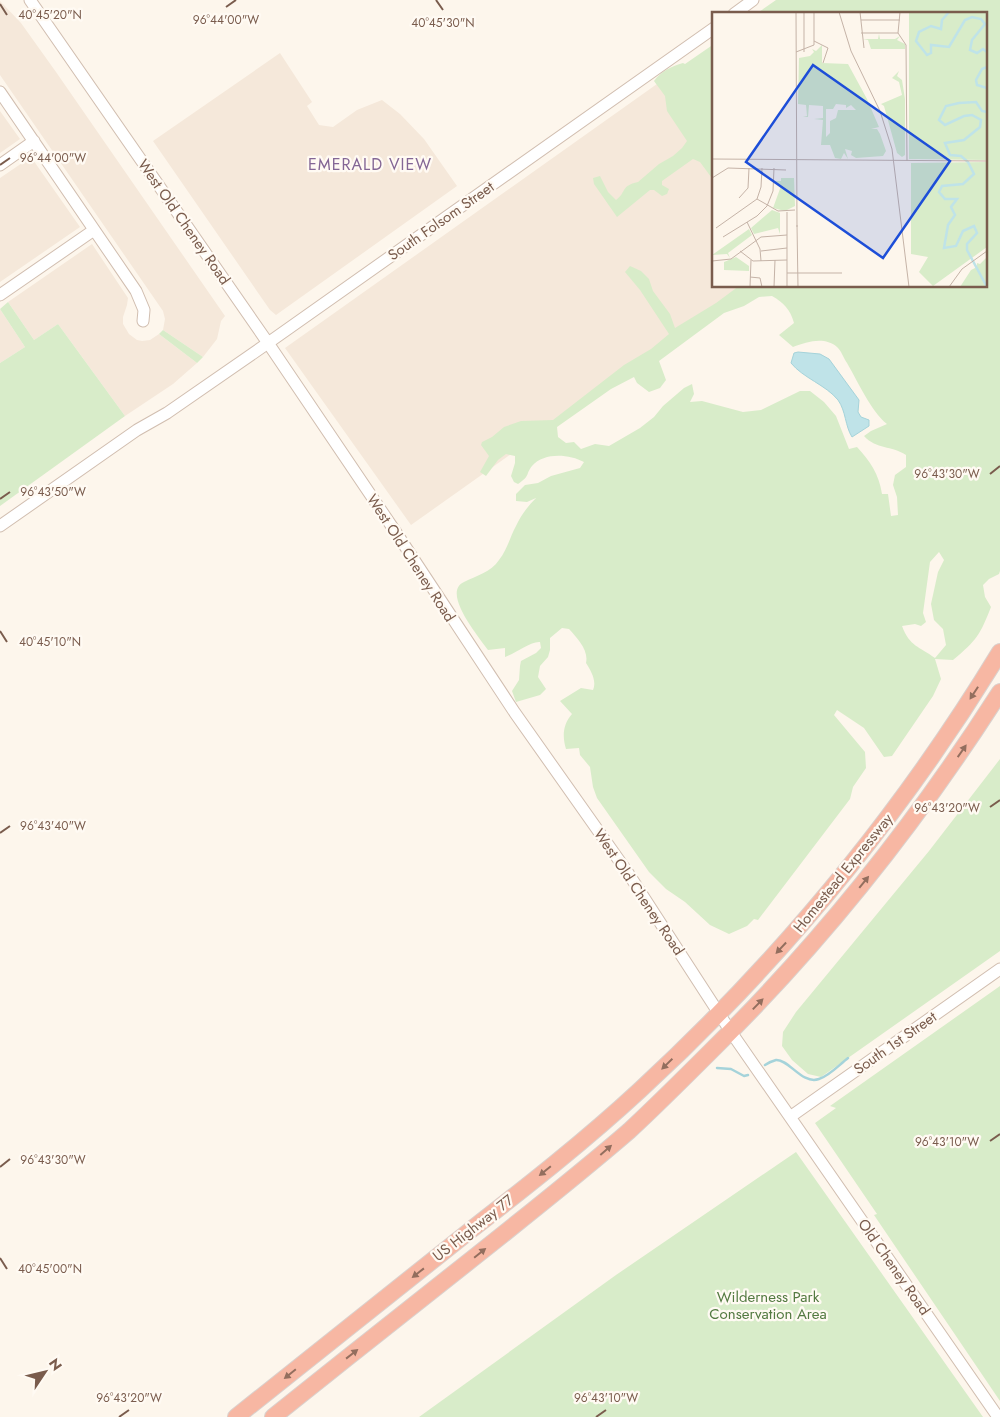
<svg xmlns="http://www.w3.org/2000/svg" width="1000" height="1417" font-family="Jost,sans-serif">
	<rect width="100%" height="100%" fill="#fdf6ec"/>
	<!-- residential -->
	<path fill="#f5e8da" d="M0 1 21 23 56 72 225 316 221 321 217 339 203 357 163 330 165 319 163 311 0 75Z
		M280 53 312 102 307 106 319 125 333 127 357 110 382 100 400 114 424 139 457 186 276 315 270 310 153 141Z
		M664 79 714 150V286H748L411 525 285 348Z
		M0 111 20 139 0 153Z
		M31 157 80 227 0 282V178Z
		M92 244 128 298 127 305 123 317V324L129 334 137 340 142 341 150 340 159 334 197 363 173 384 125 416 58 324 34 340 8 302Z
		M0 309 25 347 0 363Z"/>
	<!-- green -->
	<path fill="#d8ecc9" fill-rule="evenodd" d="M776 0H1000V571L999 574 989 579 983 585 985 597 991 607C980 635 977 640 953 660L935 659 941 679 933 696 892 756 884 757 864 728 837 710 834 715 865 752 866 768 853 787 850 799 758 920 754 919 747 926 729 934 710 925 685 902 666 889 649 872 597 798 593 787 590 767 580 755 579 748 566 749C562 736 563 724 572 714L560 701 581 688 593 690C597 681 591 671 586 663 589 650 577 638 569 629L562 628 550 638V650L548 657 540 666 538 677 546 689 540 695 516 702 512 691 519 680 520 666 521 661 536 653 541 648 540 642C531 641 516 653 505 657V648L488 650C479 637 441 592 464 582 476 576 491 572 499 560 507 550 510 537 516 526 521 515 528 506 536 498L527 502 516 501V494L525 485 538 483 551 476 580 468 584 462C569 454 544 452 532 466 525 475 531 475 518 484L514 482 511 476 515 463V456L506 454 498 460 486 476 480 472 489 456 481 445 482 442 492 437 504 427 521 421 553 420 624 365 651 349 669 334 640 290 625 272 630 266 641 271 649 279 653 291 670 314 675 328 716 303 739 286H986V14H756ZM772 296C784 303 790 309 794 323L779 335 793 347C807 342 824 336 837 347 841 350 844 359 847 363 858 382 871 411 887 424L871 431 864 436C877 450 891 445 906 455V467L895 475 893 485 897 497 898 515 891 516 888 494H882C879 474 870 461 857 447L849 449 836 416 824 402 810 391H800L761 410 743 412 702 401 690 402 694 394 692 384 684 388 663 406 654 417 640 428 609 446 595 444 581 449 574 442 566 443 558 437 557 427 611 389 634 377 637 383 649 392 660 388 666 380 659 361 724 313 744 306 759 297ZM939 552 944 560 938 572 931 604 934 620 943 629 946 645 935 658C919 646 910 647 902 626L915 624 921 626 926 622 923 613 930 562Z
		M714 44V181L700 162 693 159 662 181V185L669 189 667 194 662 196 654 190H650L617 217 594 184 593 178 600 176 608 192 616 200C627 192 620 186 638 182L659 164 673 156 682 148 687 141 667 111 665 96 654 81C661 71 672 66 683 63L685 64Z
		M8 302 34 340 58 324 125 416 0 506V363L25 347 0 309Z
		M163 330 203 357 197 363 159 334Z
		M1000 759V951L821 1077 808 1074 792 1060 782 1046 783 1032 796 1012 929 851Z
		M1000 986V1401L874 1215 877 1214 815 1123 836 1108 830 1106Z
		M796 1152 983 1417H419L616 1275Z"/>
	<!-- water -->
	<path fill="#bfe3e8" stroke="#a5d3da" d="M798 352 820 354 829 359 859 400 858 412 861 417 869 420V426L852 437C845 426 846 411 838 400 826 385 803 378 791 363L794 353Z"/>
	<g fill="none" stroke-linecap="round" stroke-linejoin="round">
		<!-- stream -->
		<path stroke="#a5d3da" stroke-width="2.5" d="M765 1065C768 1063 772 1061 776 1060 789 1059 802 1085 819 1079 829 1076 839 1065 848 1058
			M717 1068 731 1069 744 1076 748 1075"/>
		<!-- minor casing -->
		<g stroke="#d1beb0" stroke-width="13">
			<path id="minor" d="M30 0 268 343 397 534 515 713 628 873 731 1032 998 1417
				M734 14 753 0
				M0 92 136 291 144 310 143 321
				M0 165 34 141
				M0 295 94 230
				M0 526 137 430 167 413 268 343 714 28
				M790 1117 1000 969"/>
		</g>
		<!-- highway casing -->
		<g stroke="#dad1cd" stroke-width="18">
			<path id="highway" d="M236 1417C313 1356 390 1294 467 1233 526 1187 585 1141 640 1090 780 961 901 815 1000 652
				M273 1417C339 1364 406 1311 472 1259 525 1217 578 1175 629 1131 657 1105 684 1078 711 1051 821 943 917 822 1000 692"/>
		</g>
		<!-- minor -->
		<use href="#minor" stroke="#fff" stroke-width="11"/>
		<!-- highway -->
		<use href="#highway" stroke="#f7b7a3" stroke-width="16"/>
	</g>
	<!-- one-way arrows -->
	<defs><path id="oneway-solid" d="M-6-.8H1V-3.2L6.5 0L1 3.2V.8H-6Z" transform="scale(1.25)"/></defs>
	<g fill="#936e5e">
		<use href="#oneway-solid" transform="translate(974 693) rotate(123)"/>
		<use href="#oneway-solid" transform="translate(962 751) rotate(-55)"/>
		<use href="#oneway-solid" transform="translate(864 882) rotate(-51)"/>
		<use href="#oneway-solid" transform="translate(781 948) rotate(133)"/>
		<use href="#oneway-solid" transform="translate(758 1004) rotate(-46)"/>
		<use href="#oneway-solid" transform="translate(667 1064) rotate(136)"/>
		<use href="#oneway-solid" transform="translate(606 1150) rotate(-41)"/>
		<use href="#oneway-solid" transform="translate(545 1171) rotate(141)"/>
		<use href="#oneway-solid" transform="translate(480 1253) rotate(-39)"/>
		<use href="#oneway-solid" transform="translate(418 1273) rotate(142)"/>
		<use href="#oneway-solid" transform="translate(352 1354) rotate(-38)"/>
		<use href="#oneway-solid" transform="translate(290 1374) rotate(141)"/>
	</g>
	<!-- ticks -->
	<path fill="none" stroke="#7a5c4d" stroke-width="2" d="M436 0 443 10M0 4 7 15M226 7 236 0M0 165 10 158M990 474 1000 466M0 499 10 492M0 631 7 642M990 807 1000 800M0 833 10 826M990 1141 1000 1134M0 1167 10 1159M0 1258 7 1269M119 1417 129 1410M596 1417 606 1410"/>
	<g text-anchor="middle" stroke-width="4.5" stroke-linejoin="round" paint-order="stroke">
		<!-- street labels -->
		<g font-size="15" fill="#7a5c4d" stroke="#fffaf3">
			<text transform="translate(441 221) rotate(-35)" y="5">South Folsom Street</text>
			<text transform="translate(184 222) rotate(55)" y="5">West Old Cheney Road</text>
			<text transform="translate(411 558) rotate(57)" y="5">West Old Cheney Road</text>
			<text transform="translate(843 873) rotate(-51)" y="5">Homestead Expressway</text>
			<text transform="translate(639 892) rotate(56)" y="5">West Old Cheney Road</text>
			<text transform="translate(895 1043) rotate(-35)" y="5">South 1st Street</text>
			<text transform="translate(473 1228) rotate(-38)" y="5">US Highway 77</text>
			<text transform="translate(894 1267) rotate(55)" y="5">Old Cheney Road</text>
		</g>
		<!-- park labels -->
		<g font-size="15" fill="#537a41" stroke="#fffaf3">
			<text x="768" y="1302">Wilderness Park<tspan x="768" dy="17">Conservation Area</tspan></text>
		</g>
		<!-- neighbourhood labels -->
		<g font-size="16" letter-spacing="1" fill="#846695" stroke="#fffaf3">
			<text x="370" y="170">EMERALD VIEW</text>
		</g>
	</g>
	<!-- overview -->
	<g transform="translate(712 12)">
		<rect width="275" height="275" fill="#fdf6ec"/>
		<path d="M197 0H275V148L197 147ZM167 22 168 27H183L188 24 185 28 193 32V37H159L156 28 151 27H166ZM110 33V51L136 52 155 87 167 115 159 117H165L168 122 174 139 171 144 144 146 139 143 140 139 133 137 136 147 132 141 129 147 123 146 118 133H109L111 108 102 107 111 106V94L97 93 96 105H91L95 104 94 93 86 92 87 46 98 44 102 40 100 37 104 39ZM124 92 134 93V96L139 93 144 98H126L124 106 118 109V121L114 125V97H121ZM187 59 185 64 190 68 193 87V143L190 145 185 141 172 94 169 92 190 83 187 70 180 66ZM275 150V235L221 274 207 260 216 245 199 242V151ZM69 166H82L83 194 73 199 61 196 69 174 63 169H69ZM60 198 68 201V222L66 216 42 222 39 216ZM37 217 40 223 16 241 18 246 15 242 0 243ZM24 245 37 254V259L12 258V250ZM275 245V275H248L259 258 265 255V251L268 252Z" fill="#d8ecc9" fill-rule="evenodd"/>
		<path fill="none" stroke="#bfe3e8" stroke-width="2.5" d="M237 0 230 8 229 17 219 14 207 20 204 29 215 43 219 41V33L237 35 253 8 260 5 269 7 273 12 260 28 258 38 265 41 271 37 275 40M275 55 270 57 264 68 265 73 275 76M275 275 255 238V232L265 221 262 214 251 219 244 234 232 236 236 213 243 203 239 195 245 187H233L227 180 230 174 251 172 262 162 256 150 249 144 238 143 233 131 252 128 268 115 269 108 260 103 252 104 233 113 227 108 234 94 247 91 264 90 270 99 275 100"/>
		<path fill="none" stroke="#c5b3a7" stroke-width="1" d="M84 0 85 215M127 0 139 39 168 99 180 137 197 275M148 0 152 36M188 0 186 21 194 33 195 149M149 8H188M149 21H186M102 29 116 36 111 51M84 40 102 33V0M92 40V0M0 147 275 149M0 166 16 156 74 158M27 186 36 176 37 156M45 187 66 199 83 198M75 200V275M35 210 48 237 49 249M85 213 86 275M4 216 45 187 49 175 50 156M11 225 45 204 55 194 61 179 62 156M28 239 41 249 75 248M49 239 75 236M0 249 19 247 49 225 75 223M75 261H130M38 265 48 266 50 275M38 275 39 248M62 275 63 248M237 275 250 257 275 239"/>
		<path fill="#1d4ed8" fill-opacity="0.15" stroke="#1d4ed8" stroke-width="2.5" d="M101 53 238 149 171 246 34 150Z"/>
		<rect width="275" height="275" fill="none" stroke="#7a5c4d" stroke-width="2.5"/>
	</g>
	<g font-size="12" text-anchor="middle" fill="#7a5c4d" stroke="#fffaf3" stroke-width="4.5" stroke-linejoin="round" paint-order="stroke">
		<text x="50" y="19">40°45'20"N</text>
		<text x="226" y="24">96°44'00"W</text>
		<text x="443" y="27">40°45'30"N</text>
		<text x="53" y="162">96°44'00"W</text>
		<text x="947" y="478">96°43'30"W</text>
		<text x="53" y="496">96°43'50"W</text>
		<text x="50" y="646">40°45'10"N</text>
		<text x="947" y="812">96°43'20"W</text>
		<text x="53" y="830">96°43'40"W</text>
		<text x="947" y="1146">96°43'10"W</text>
		<text x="53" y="1164">96°43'30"W</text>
		<text x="50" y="1273">40°45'00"N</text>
		<text x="129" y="1402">96°43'20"W</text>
		<text x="606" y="1402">96°43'10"W</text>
	</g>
	<!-- north arrow -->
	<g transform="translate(45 1372) rotate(55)" stroke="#fffaf3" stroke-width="4" paint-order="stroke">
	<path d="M0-4L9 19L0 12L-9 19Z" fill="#7a5c4d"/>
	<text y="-8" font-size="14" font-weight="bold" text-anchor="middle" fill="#7a5c4d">N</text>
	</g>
</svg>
